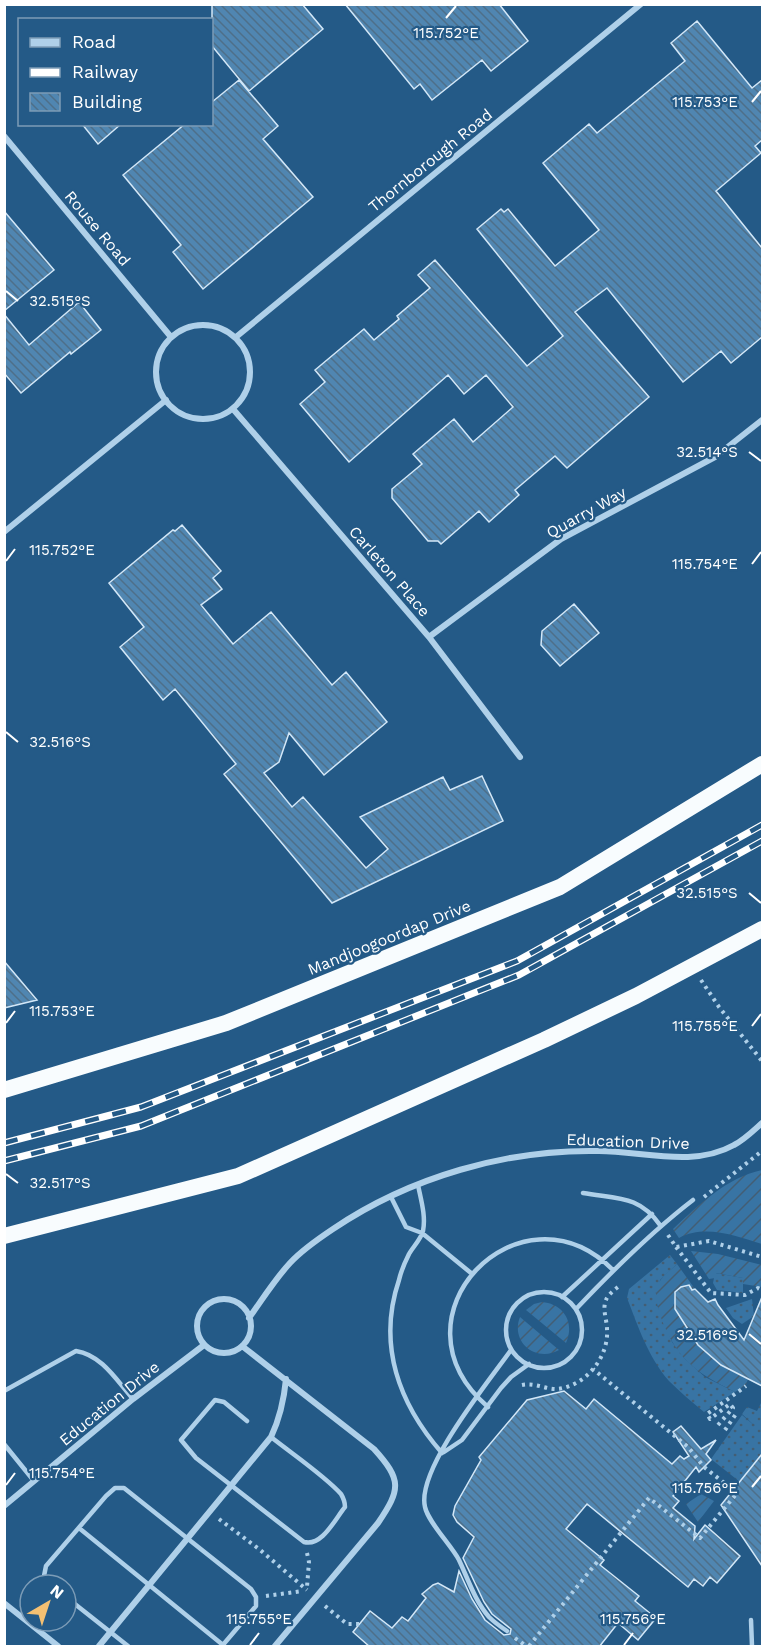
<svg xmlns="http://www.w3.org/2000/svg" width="767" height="1651" font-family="'Work Sans',sans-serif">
	<defs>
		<pattern id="grass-dots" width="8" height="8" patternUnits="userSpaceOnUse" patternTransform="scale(1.5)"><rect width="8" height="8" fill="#3874a4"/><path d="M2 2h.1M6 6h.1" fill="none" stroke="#435e74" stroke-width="1.8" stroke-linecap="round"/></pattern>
		<pattern id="garden-furrows" width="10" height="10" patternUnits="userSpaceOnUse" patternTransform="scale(1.5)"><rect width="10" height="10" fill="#3874a4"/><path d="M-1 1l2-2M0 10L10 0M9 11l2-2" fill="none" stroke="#435e74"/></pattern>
		<pattern id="building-back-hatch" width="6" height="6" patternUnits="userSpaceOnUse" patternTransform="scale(1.5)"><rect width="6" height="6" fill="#5086b1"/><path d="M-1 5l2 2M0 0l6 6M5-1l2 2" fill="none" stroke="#4e6f89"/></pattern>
	</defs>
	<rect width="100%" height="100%" fill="#245a87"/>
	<!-- grass -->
	<path fill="url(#grass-dots)" d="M670 1255 677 1264 660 1280 657 1305 672 1342 685 1359 705 1377 735 1392 704 1412C692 1402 680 1392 669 1381 648 1357 638 1326 627 1298L629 1289Z
		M715 1273 743 1278V1293L717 1290 713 1283Z
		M752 1299 754 1316 742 1324 733 1318 726 1308Z
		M762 1401V1463L758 1460 740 1482 711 1459 742 1415 756 1427 742 1414 747 1407 757 1411Z"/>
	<!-- garden -->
	<path fill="url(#garden-furrows)" d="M762 1170V1244C736 1236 705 1224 679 1238L673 1229C700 1204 726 1178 762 1170Z
		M691 1251 718 1254 762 1265V1287L743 1284V1278L716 1273 715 1278 709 1279Z
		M677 1264 695 1289 692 1290 689 1285 677 1289 674 1295 676 1302 673 1305C694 1341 709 1361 748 1379L746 1385 735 1392C695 1372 676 1359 660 1315 657 1304 654 1295 658 1284 662 1276 671 1270 677 1264Z
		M542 1302C564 1304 575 1323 566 1343L526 1310 534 1304Z
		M520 1317 559 1350C536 1363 510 1342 520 1317Z
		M701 1494 714 1501 698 1522 686 1504Z"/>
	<!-- building -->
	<path fill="url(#building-back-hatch)" stroke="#d3e7f7" stroke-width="1.5" d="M212 4H302L323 29 249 91 212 46Z
		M345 4H499L528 41 491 71 482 60 432 100 420 84 414 89Z
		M697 21 752 88 762 80V140L755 146 761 153 716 191 762 248V337L731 363 721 351 683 382 607 288 575 312 649 397 567 468 555 456 515 490 519 495 489 522 479 511 441 544 438 541H428L392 498V489L422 464 413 454 454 419 473 442 513 407 486 375 464 394 448 375 349 462 300 404 325 382 315 370 364 329 374 340 399 319 397 316 430 288 418 275 435 260 527 366 563 336 477 229 501 209 504 212 508 209 555 266 599 230 543 163 589 124 597 133 685 61 671 43Z
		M239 80 278 126 263 139 313 197 203 289 173 252 181 245 123 175 185 124H212V102Z
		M82 124H121L98 144Z
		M4 211 54 270 4 311Z
		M79 302 101 330 71 354 70 352 21 393 4 373V314L29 345Z
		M182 525 221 571 213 578 222 589 201 605 233 644 271 612 332 685 346 672 387 722 324 775 289 733 279 762 264 773 292 807 303 797 366 868 388 849 360 817 443 777 450 790 482 776 503 821 332 903 224 774 236 764 175 689 163 700 120 647 144 627 109 583 173 530 175 531Z
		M574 604 599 633 560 666 541 645 542 631Z
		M4 961 37 1000 4 1008Z
		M689 1285 692 1290 695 1289 708 1302 715 1299 718 1305 744 1340 762 1297V1386L721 1365 698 1345 675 1309V1292L681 1287Z
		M564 1391 586 1409 594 1399 672 1464 680 1456 684 1459 689 1456 673 1432 681 1426 701 1449 716 1440 706 1454 711 1460 699 1472 696 1467 673 1496 679 1501 673 1508 695 1526 694 1539 705 1525 740 1556 717 1583 710 1577 703 1586 694 1579 688 1587 587 1504 566 1529 604 1560 600 1565 639 1596 635 1601 656 1618 638 1640 618 1623 599 1647H370L353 1632 370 1611 392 1628 402 1617 408 1621 426 1598 422 1594 433 1585 438 1583 454 1592 459 1571 472 1599 485 1620 504 1635 510 1634 511 1629 492 1614 484 1602 463 1558 474 1537 457 1522 453 1515 455 1506 481 1460 479 1457 527 1400Z
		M762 1454V1566L721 1505Z"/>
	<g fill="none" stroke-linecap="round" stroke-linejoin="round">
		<!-- path -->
		<path stroke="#afd0e9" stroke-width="4" stroke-dasharray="3 4.5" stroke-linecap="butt" d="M701 980 719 1007 762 1061
			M704 1197 762 1151
			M668 1235 676 1247 709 1241 762 1257
			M676 1247 711 1293 745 1295 758 1288 762 1290
			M522 1385C537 1382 549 1392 563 1388 589 1382 609 1355 607 1329 607 1320 602 1309 606 1300 607 1296 614 1290 618 1287
			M718 1425 733 1408 730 1404 710 1419 707 1414 746 1386
			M725 1430 736 1414
			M219 1519 259 1549 307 1590
			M307 1553 309 1562 307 1587
			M266 1596 303 1591
			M325 1606 347 1624H359
			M515 1638 526 1646
			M529 1646 649 1498 700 1538 737 1493 704 1467 688 1447 593 1369"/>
		<!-- service -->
		<path stroke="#afd0e9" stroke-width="4.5" d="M418 1185C421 1200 426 1216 423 1231 421 1239 413 1247 409 1254 405 1262 401 1271 399 1280 377 1345 399 1404 442 1453
			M583 1193C617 1199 639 1195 660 1225
			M391 1197 406 1227 422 1233 471 1273
			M506 1330a38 38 0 1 1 76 0a38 38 0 1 1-76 0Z
			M562 1297 652 1214
			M576 1309C613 1270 650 1233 693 1200
			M4 1391 76 1351C102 1355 117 1381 133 1399
			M488 1407C383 1317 520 1177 613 1270
			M247 1421 224 1402 215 1400 181 1440 196 1458 304 1542C322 1547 335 1519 345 1507 345 1502 344 1499 341 1494 325 1476 291 1453 271 1437
			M4 1444 34 1481
			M444 1452 462 1440 501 1388 511 1377 529 1364
			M79 1528 223 1645
			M52 1585 44 1576 46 1566 106 1496 115 1488H124L251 1589 256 1597V1606L222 1646
			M66 1597 128 1646
			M751 1620 752 1646
			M507 1631C501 1627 494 1622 489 1617 475 1601 468 1579 459 1560 451 1545 428 1522 425 1507 416 1470 489 1381 511 1350"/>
		<!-- minor -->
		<path stroke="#afd0e9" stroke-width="6" d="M4 136 171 337
			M156 372a47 47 0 1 1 94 0a47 47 0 1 1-94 0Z
			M236 337 641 4
			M233 409 429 637 520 757
			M4 532 166 400
			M429 637 561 539 715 457 762 420
			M197 1326a27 27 0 1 1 54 0a27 27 0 1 1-54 0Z
			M249 1318C262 1300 275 1279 290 1263 302 1250 318 1239 333 1229 410 1177 507 1149 599 1151 643 1151 693 1168 734 1145 744 1140 753 1131 762 1123
			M242 1346 374 1449C402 1480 401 1489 378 1523L275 1646
			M4 1506 133 1399 204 1345
			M4 1603 58 1646
			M99 1646 271 1437C280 1418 284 1400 286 1379"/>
		<!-- trunk -->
		<path stroke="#f8fcfe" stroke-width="16" d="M4 1090 226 1023 560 887 762 764
			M4 1236 238 1176 544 1040 636 996 762 929"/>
		<!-- rail casing -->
		<g stroke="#fff" stroke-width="7">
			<path id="rail" d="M4 1143 141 1107 517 961 762 825
				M4 1161 141 1126 519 975 762 841"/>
		</g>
		<!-- rail -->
		<use href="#rail" stroke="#245a87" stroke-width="4.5" stroke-dasharray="14" stroke-linecap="butt"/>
	</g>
	<!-- ticks -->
	<path fill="none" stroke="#fff" stroke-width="2" d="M446 18 456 6M752 102 761 91M6 291 18 301M749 452 761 461M6 561 15 549M752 564 761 552M6 732 18 742M749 893 761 903M6 1023 15 1011M752 1026 761 1014M6 1174 18 1183M749 1334 761 1344M6 1485 15 1473M752 1487 761 1476M250 1645 259 1633M624 1645 633 1633"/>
	<g text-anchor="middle" stroke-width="4.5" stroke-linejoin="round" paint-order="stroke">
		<!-- street labels -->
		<g font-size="16" fill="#fff" stroke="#245a87">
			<text transform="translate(430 160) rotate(-39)" y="6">Thornborough Road</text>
			<text transform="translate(98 228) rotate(50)" y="6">Rouse Road</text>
			<text transform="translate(586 512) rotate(-29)" y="6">Quarry Way</text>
			<text transform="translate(390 571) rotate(49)" y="6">Carleton Place</text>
			<text transform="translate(389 937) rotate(-22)" y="6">Mandjoogoordap Drive</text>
			<text transform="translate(628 1141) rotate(2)" y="6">Education Drive</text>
			<text transform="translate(109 1403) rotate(-39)" y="6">Education Drive</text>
		</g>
	</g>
	<g font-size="15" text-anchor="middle" fill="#fff" stroke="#245a87" stroke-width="4.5" stroke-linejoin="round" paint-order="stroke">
		<text x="446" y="38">115.752°E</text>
		<text x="705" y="107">115.753°E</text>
		<text x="60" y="306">32.515°S</text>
		<text x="707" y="457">32.514°S</text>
		<text x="62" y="555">115.752°E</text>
		<text x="705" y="569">115.754°E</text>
		<text x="60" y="747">32.516°S</text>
		<text x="707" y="898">32.515°S</text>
		<text x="62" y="1016">115.753°E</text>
		<text x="705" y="1031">115.755°E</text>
		<text x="60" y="1188">32.517°S</text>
		<text x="707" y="1340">32.516°S</text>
		<text x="62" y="1478">115.754°E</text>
		<text x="705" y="1493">115.756°E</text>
		<text x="259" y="1624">115.755°E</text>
		<text x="633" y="1624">115.756°E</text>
	</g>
	<!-- border -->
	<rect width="767" height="1651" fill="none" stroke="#ffffff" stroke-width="12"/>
	<!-- legend -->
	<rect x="18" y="18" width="195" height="108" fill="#245a87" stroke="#7c9cb7" stroke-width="1.5"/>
	<rect x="30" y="38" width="30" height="9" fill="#afd0e9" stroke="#7c9cb7" stroke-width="1.5"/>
	<text x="72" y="48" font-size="18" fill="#ffffff">Road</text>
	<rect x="30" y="68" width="30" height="9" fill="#ffffff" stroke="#7c9cb7" stroke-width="1.5"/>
	<text x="72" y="78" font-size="18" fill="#ffffff">Railway</text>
	<rect x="30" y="93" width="30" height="18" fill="url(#building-back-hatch)" stroke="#7c9cb7" stroke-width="1.5"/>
	<text x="72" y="108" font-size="18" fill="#ffffff">Building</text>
	<!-- north arrow -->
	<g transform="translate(48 1603) rotate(39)"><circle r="28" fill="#245a87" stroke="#7c9cb7" stroke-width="1.5"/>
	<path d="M0-4.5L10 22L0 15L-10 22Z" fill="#f4c072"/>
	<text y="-9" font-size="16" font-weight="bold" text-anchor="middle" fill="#ffffff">N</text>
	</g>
</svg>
